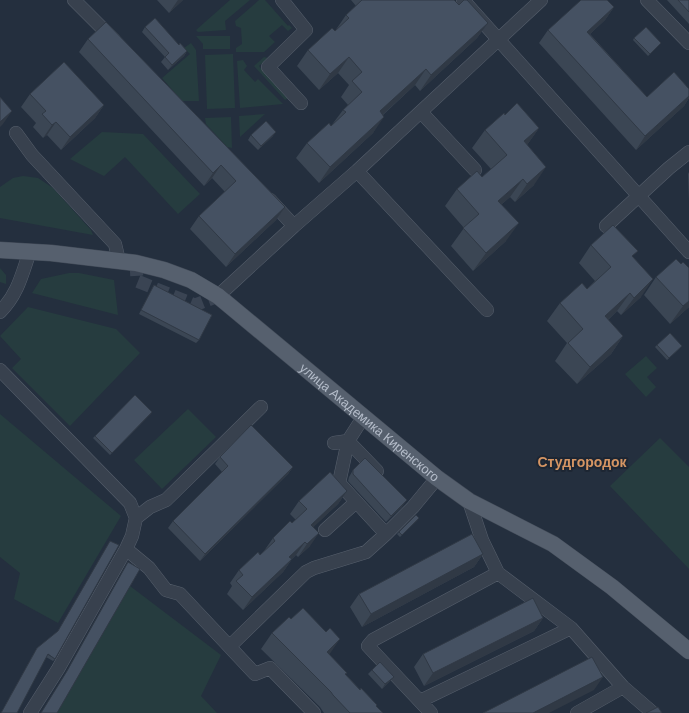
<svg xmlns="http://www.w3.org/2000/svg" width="689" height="713" font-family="'DM Sans',sans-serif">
	<rect width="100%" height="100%" fill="#242f3e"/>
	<!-- green -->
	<path fill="#263c3f" d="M230 0H250L225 21 226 30 198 32 196 30Z
		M259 0H265L288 26 289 25 292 28 288 31 282 25 269 36 275 42 264 52H236V48L242 44 241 28 236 26 235 21Z
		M196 36H230V49H203V44Z
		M191 43 196 50 199 101H182L162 78 190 54 184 48Z
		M233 54 235 108 207 109 205 55Z
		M264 57 268 58 259 66 288 98 285 100 254 66Z
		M243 60 247 66 244 70 255 82 258 79 283 104 240 108 237 61Z
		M265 114 240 137 239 116Z
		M231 117 232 148 227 147 206 124 205 118Z
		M102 132 143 134 200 194 178 214 125 157 104 176 70 159Z
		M23 176 38 178 53 188 91 230 93 235 0 218V187L13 178Z
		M0 268 6 275V284L0 282Z
		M69 273H79L114 280 118 315 32 293 41 279Z
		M28 307 116 329 140 353 70 426 12 368 21 359 0 336Z
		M646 356 657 368 647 377 656 387 646 397 625 374Z
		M188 409 216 437 162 489 134 460Z
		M0 414 121 516 58 623 14 599 20 573 0 557Z
		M660 438 689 467V569L610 486Z
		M130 586 221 655 201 696 217 713H56Z"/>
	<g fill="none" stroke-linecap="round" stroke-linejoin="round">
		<!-- minor-tunnel -->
		<path stroke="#3a4453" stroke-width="13" stroke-dasharray="13 6" stroke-linecap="butt" d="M136 263 137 281 195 305 218 296"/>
		<!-- minor casing -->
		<g stroke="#565f6c" stroke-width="14">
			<path id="minor" d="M74 0 114 40
				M282 0 306 30 268 67 301 103
				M463 0 689 252
				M647 0 689 43
				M421 112 475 170
				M16 133 32 155 115 244 119 261
				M357 171 487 310
				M270 200 294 226
				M606 226 669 168 689 152
				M218 296 294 226 357 171 541 0
				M0 312C18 294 22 274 30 251
				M0 370 130 503 136 518 132 536 126 549 149 568 166 590 180 594 255 674 270 668 314 713
				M364 416 348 441 339 483 386 534
				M348 441 377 471
				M334 443 348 441
				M469 501 482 540 498 573 571 628 623 687 653 713
				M325 530 356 502
				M230 646 306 572 314 568 366 552 386 534 413 507 437 478
				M420 701 571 628
				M30 713 58 669 126 549 132 536 136 518 150 507 166 500 261 407
				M431 713 368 646 373 640 498 573
				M577 713 623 687"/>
		</g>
		<!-- major casing -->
		<g stroke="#414a57" stroke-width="17">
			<g id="major">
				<path id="s1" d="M0 250 51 253 136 263 164 270 191 280 218 296 437 478 469 501 553 544 612 587 689 651"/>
			</g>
		</g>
		<!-- minor -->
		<use href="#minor" stroke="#38414e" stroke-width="13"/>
		<!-- major -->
		<use href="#major" stroke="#56606e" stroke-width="16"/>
	</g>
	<!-- wall -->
	<path fill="#3b4654" d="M157 0H183L169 13Z
		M351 0H454L459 5 488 23 477 38 420 91 415 85 383 115 373 133 319 183 296 158 307 143 331 126 343 110 348 105 341 97 349 85 338 73 319 90 297 66 308 50 335 31 346 15 356 6Z
		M667 0H689V24Z
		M614 7 605 20 590 34 647 97 689 89V98L684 106 636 150 539 43 548 30Z
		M145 27 179 45 187 51 184 56 168 70 161 62 165 57 142 32Z
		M634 38 661 43 648 56 633 40Z
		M88 39 285 207 276 220 226 267 190 229 199 216 225 192 212 178 204 186 79 52Z
		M30 94 104 105 95 118 61 150 47 135 43 138 33 127 36 123 21 107Z
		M505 115 539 128 527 145 534 185 515 202 510 197 502 204 506 241 473 271 451 246 464 228 445 206 457 189 482 177 491 169 472 148 485 130Z
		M251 135 273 136 258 150 248 140Z
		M689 172V201L688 174Z
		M591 245 633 257 641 297 621 315 617 311 608 320 623 336 611 354 577 384 555 361 567 343 547 321 560 303 587 289 595 281 579 263Z
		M689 268V307L670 324 644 295 656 277Z
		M154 285 199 340 196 343 139 314 152 289Z
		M657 345 682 346 680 348 667 360 655 347Z
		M152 412 110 455 93 438 95 436Z
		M220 457 293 467 288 474 200 561 168 528 173 521 222 472 215 464Z
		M353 470 402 507 386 522 348 481 349 477Z
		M347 491 338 504 313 527 310 546 298 557 296 555 292 559 283 572 243 610 227 594 232 586 230 583 239 570 260 555 264 551 273 538 296 520 290 514 299 501Z
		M419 518 400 537 397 534 399 532Z
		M483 554 474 567 362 627 350 607 359 594Z
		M543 618 534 631 424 686 414 667 423 654Z
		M272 633 329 655 345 674 383 713H324L320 707 261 649Z
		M37 648 55 659 53 661 46 657 17 713H1Z
		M372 670 394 677 382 689 368 674Z"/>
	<!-- shaded-wall -->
	<path fill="#303945" d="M178 0H183L169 13Z
		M614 7 605 20 578 45 587 32Z
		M488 23 477 38 420 91 431 75Z
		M187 51 184 56 168 70 172 65Z
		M349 57 338 73 319 90 330 74Z
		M426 69 415 85 369 127 380 111Z
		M689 96V98L684 106 636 150 645 136Z
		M104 105 95 118 61 150 70 137Z
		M12 111 3 124 0 127V122Z
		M384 117 373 133 319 183 330 167Z
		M56 122 47 135 43 138 52 125Z
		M539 128 527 145 524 141Z
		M276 132 273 136 258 150 261 146Z
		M221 165 212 178 204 186 213 173Z
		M546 167 534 185 515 202 527 184Z
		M523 179 510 197 486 218 498 201Z
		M285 207 276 220 226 267 235 254Z
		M519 223 506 241 473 271 486 253Z
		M653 279 641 297 621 315 634 298Z
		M630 293 617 311 592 334 605 316Z
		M689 301V307L670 324 683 306Z
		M623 336 611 354 577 384 590 367Z
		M152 412 151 414 110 455 112 453Z
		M293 467 288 474 200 561 205 554Z
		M347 491 338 504 302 538 311 525Z
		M407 500 402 507 386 522 391 516Z
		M419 518 417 521 400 537Z
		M319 533 310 546 298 557 307 544Z
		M305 542 296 555 280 570 289 557Z
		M483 554 474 567 362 627 371 614Z
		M292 559 283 572 243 610 252 597Z
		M543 618 534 631 424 686 433 673Z
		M340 639 329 655 327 652Z
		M394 677 382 689 385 684Z
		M603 677 594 690 549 713H533Z"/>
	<!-- building -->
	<path fill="#455162" stroke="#303945" d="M362 0H454L459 5 464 0H467L488 23 431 75 426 69 380 111 384 117 330 167 307 143 329 123 331 126 346 112 343 110 362 92 352 81 362 72 349 57 330 74 308 50 332 28 335 31 349 18 346 15Z
		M581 0H607L614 7 587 32 647 97 674 72 689 89V96L645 136 548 30Z
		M678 0H689V12Z
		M155 18 179 45 180 43 187 51 172 65 165 57 169 53 145 27Z
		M106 22 285 207 235 254 199 216 236 181 221 165 213 173 88 39Z
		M646 27 661 43 650 54 634 38Z
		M64 62 104 105 70 137 56 122 52 125 42 114 46 111 30 94Z
		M0 97 12 111 0 122Z
		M517 103 539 128 524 141 546 167 527 184 523 179 498 201 519 223 486 253 463 228 479 214 457 189 477 171 482 177 507 155 485 130 504 113 505 115Z
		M266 121 276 132 261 146 251 135Z
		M613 225 638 251 632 256 653 279 634 298 630 293 605 316 623 336 590 367 568 343 583 329 560 303 582 283 587 289 611 267 591 245Z
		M676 259 681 264 683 262 689 268V301L683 306 656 277Z
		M154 285 212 315 199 340 141 310Z
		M670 333 682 346 669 358 657 345Z
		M135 395 152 412 112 453 95 436Z
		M251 425 293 467 205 554 173 521 228 466 220 457Z
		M365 458 407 500 391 516 353 474V470Z
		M330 472 347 491 311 525 319 533 307 544 305 542 289 557 292 559 252 597 236 581 243 575 239 570 258 552 260 555 275 541 273 538 290 521 292 523 307 509 299 501Z
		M416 515 419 518 402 535 399 532Z
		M472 534 483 554 371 614 359 594Z
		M110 541 119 545 55 659 48 654 17 713H1L37 648 58 631Z
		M128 562 140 569 57 713H41L67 671Z
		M533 598 543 618 433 673 423 654Z
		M303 608 326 632 330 628 340 639 327 652 347 673 345 674 360 690 361 688 377 705 376 706 383 713H350L333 695 331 692 272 633 289 617 291 619Z
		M592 657 603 677 533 713H483Z
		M380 662 394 677 385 684 372 670Z
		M658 707 662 713H646Z"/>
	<g text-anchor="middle" stroke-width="4" stroke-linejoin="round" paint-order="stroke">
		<!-- street labels -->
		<g font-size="13" fill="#b4bcc9" stroke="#1d2633">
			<text dy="5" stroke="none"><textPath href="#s1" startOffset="423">улица Академика Киренского</textPath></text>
		</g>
		<!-- neighbourhood labels -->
		<g font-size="14" font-weight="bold" fill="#d59563" stroke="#1d2633">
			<text x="582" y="467">Студгородок</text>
		</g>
	</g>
</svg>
